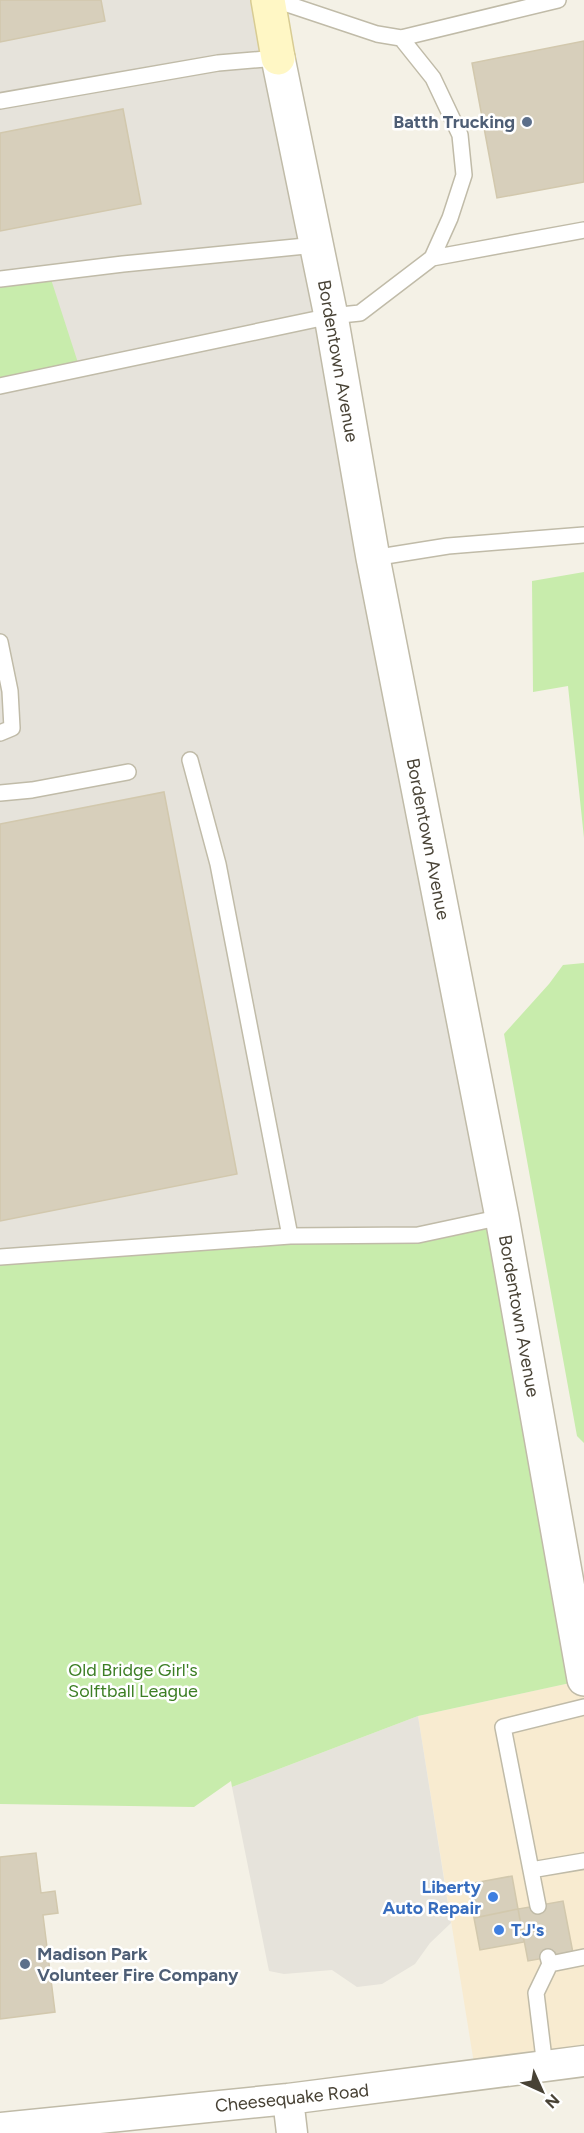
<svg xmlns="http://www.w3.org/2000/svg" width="584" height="2133" font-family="Figtree,sans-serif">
	<rect width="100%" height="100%" fill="#f4f1e6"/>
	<!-- commercial -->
	<path fill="#f8ebd0" d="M584 1680V2061L476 2076 418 1716Z"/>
	<!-- industrial -->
	<path fill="#e6e3db" d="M0 0H270L502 1217 418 1235 0 1257Z
		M418 1716 451 1923 430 1943 415 1964 382 1984 357 1987 332 1970 284 1974 269 1971 232 1787Z"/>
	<!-- green -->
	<path fill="#c8ecac" d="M49 273 80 369 0 386V279Z
		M584 572V838L568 686 533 692 532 581Z
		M584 963V1443L577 1436 504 1034 549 984 563 965Z
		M502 1217 584 1680 418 1716 232 1787 231 1781 194 1807 0 1804V1257L418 1235Z"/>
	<!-- building -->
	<path fill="#d7cfbb" stroke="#d2c8ad" stroke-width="1.5" d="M0 0H101L105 21 0 42Z
		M584 41V182L497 198 472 63Z
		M123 109 141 204 0 231V133Z
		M164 792 237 1174 0 1221V824Z
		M36 1853 41 1893 55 1891 58 1913 43 1915 55 2012 0 2019V1857Z
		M512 1876 518 1909 474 1918 468 1884Z
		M563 1901 573 1953 528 1961 518 1909Z
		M518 1909 524 1942 480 1950 474 1918Z"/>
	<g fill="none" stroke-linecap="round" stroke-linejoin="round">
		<!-- service casing -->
		<g stroke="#c0bba8" stroke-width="18">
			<path id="service" d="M275 0 377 34 401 38 558 0
				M0 101 218 63 278 58
				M432 258 584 230
				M0 279 123 264 316 245
				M0 386 331 316 360 313 432 258 450 218 464 175 460 135 433 78 401 38
				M373 558 448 546 584 535
				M0 642 10 691 12 728 0 733
				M190 760 218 864 290 1236
				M0 793 32 790 128 772
				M0 1257 290 1236 418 1235 502 1217
				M531 1870 584 1861
				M538 1906 503 1727 584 1707
				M550 1964 584 1957
				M545 2067 536 1993 550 1964 548 1957"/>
		</g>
		<!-- minor casing -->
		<g stroke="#c0bba8" stroke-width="33">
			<path id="minor" d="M288 2099 292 2133
				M0 2128 288 2099 584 2061"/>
		</g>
		<!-- tertiary casing -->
		<g stroke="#c0bba8" stroke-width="36">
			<path id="tertiary" d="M278 58 331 316 373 558 502 1217 584 1679"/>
		</g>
		<!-- secondary casing -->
		<g stroke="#d8cc93" stroke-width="36">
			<path id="secondary" d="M268 0 278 58"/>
		</g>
		<!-- service -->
		<use href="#service" stroke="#fff" stroke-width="15"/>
		<!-- minor -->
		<use href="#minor" stroke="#fff" stroke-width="30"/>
		<!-- tertiary -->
		<use href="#tertiary" stroke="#fff" stroke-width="33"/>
		<!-- secondary -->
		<use href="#secondary" stroke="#fff7c5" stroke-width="33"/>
	</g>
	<!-- markers -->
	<g fill="#5c6f8a" stroke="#fff" stroke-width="2">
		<circle cx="527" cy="122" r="6"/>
		<circle cx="25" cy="1964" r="6"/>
	</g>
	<g fill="#3f7fe0" stroke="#fff" stroke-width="2">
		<circle cx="493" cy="1897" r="6"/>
		<circle cx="499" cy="1930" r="6"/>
	</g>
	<g text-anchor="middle" stroke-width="5" stroke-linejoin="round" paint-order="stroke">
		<!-- service labels -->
		<g font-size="18" font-weight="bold" fill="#4e5e75" stroke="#fff" text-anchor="end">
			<text x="515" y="128">Batth Trucking</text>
			<text x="37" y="1960" text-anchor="start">Madison Park<tspan x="37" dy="21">Volunteer Fire Company</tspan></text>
		</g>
		<!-- street labels -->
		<g font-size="18" fill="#484235" stroke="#fff">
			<text transform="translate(338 361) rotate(80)" y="6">Bordentown Avenue</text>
			<text transform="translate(428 839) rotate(79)" y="6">Bordentown Avenue</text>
			<text transform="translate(519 1316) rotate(80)" y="6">Bordentown Avenue</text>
			<text transform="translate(292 2098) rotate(-6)" y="6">Cheesequake Road</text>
		</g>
		<!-- park labels -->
		<g font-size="18" fill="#3c7e24" stroke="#fff">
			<text x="133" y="1676">Old Bridge Girl's<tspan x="133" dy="21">Solftball League</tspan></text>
		</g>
		<!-- shop labels -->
		<g font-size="18" font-weight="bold" fill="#366cbe" stroke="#fff" text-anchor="end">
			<text x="481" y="1893">Liberty<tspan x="481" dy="21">Auto Repair</tspan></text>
			<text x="511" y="1936" text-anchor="start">TJ's</text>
		</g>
	</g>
	<!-- north arrow -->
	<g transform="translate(542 2091) rotate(135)" stroke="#ffffff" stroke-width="4.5" paint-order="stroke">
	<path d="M0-4.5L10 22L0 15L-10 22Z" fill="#484235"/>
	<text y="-9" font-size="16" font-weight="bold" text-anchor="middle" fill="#484235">N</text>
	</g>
</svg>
